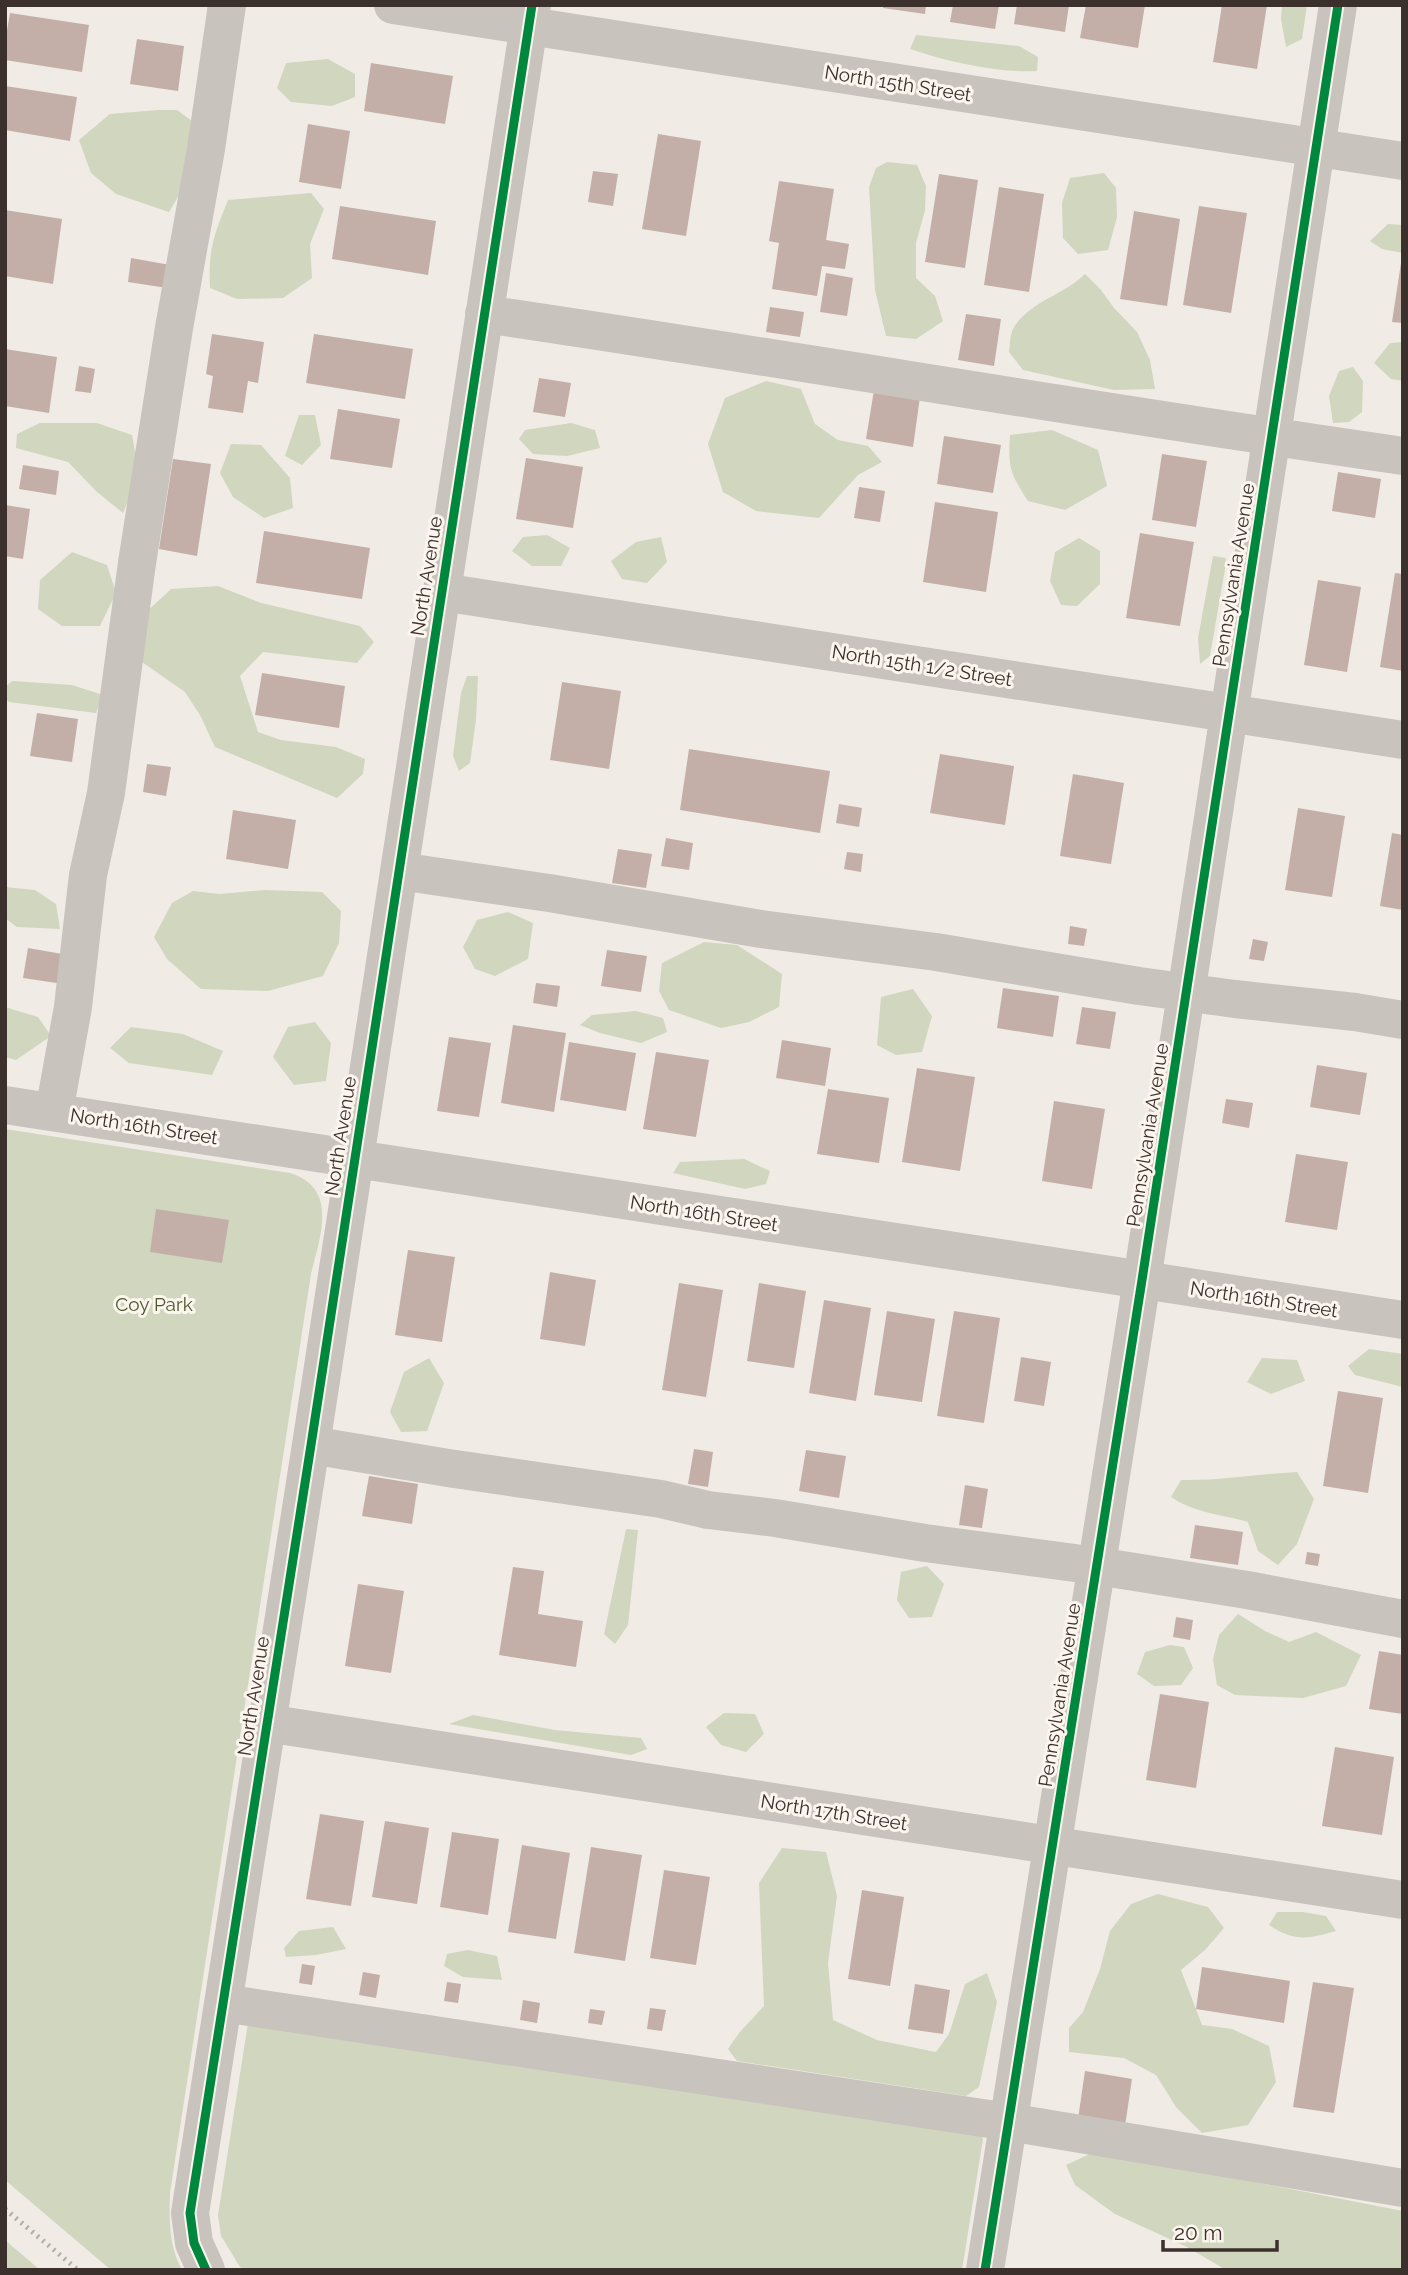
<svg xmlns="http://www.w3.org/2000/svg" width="1408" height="2275" font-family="Raleway,sans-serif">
	<rect width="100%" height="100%" fill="#f0ebe5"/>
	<!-- green -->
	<path fill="#d1d6bf" d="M1282 5H1307L1302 39 1286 47 1281 19Z
		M916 35 1019 46 1038 57 1037 71C996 73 949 62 910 49Z
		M328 59 355 74V97L332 106 291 102 277 88 286 63Z
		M158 110H177L192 121 190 177 169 212 116 194 91 173 79 140 110 114Z
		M887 162 917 165 926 186 925 210 916 243V278L935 296 943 321 916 339 886 336 875 290 869 187 876 168Z
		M1104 173 1116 188 1117 217 1108 250 1078 254 1063 238 1062 203 1070 178Z
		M311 193 324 209 310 244 312 278 283 298 237 299 210 288C208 249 214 235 228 200Z
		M1388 224 1403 225V253L1382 249 1370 241Z
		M1085 274 1101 290 1114 308 1137 332 1150 360 1155 389 1114 390 1023 370 1009 352C1010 345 1010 335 1013 329 1028 302 1064 295 1085 274Z
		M1403 342V381L1391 379 1374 363 1390 343Z
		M1353 367 1363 381 1362 412 1349 422 1333 423 1329 396 1339 371Z
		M766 381 801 389 815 424 838 440 868 446 882 462 858 475 819 518 756 511 723 492 708 444 725 398Z
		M299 415H315L321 445 302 465 285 456Z
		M40 423H97L132 435 139 474 123 513 97 492 68 462 16 448 17 434Z
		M571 423 595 430 600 448 567 456 533 454 519 439 525 430Z
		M1052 430 1098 450 1107 486 1065 510 1028 501C1010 473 1008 468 1010 435Z
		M231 444 261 445 290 478 293 508 264 518 233 497 220 473Z
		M547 535 570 548 561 566H532L512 551 523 537Z
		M661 537 667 562 647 583 622 579 611 561 636 542Z
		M1079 538 1100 551V584L1077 606 1061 605 1050 581 1055 552Z
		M72 552 107 565 116 593 100 626H62L38 609 40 580Z
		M1213 556 1226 558 1225 569 1210 656 1200 664 1198 638Z
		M218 586 261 603 360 626 374 642 357 663 263 652 240 676 258 732 281 740 336 747 365 759 363 774 337 798 215 747 200 715 185 692 142 662 143 615 171 589Z
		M467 676H478L476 720 470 763 459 771 453 756 461 693Z
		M12 681 72 685 103 695 96 713 9 702 5 698V687Z
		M5 887 35 890 56 904 60 929 17 927 5 918Z
		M265 890 322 892 341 911 339 943 323 976 268 991 201 989 167 959 154 937 172 903 193 891 219 894Z
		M508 912 533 923 528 959 495 976 475 969 463 947 477 920Z
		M704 942 737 945 782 974 779 1007 749 1022 721 1028 669 1010 659 991 662 963Z
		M913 989 932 1016 922 1052 896 1055 877 1045 881 997Z
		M5 1007 38 1017 51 1036 16 1060 5 1057Z
		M636 1011 663 1018 667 1032 641 1043 600 1033 580 1025 592 1015Z
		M315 1022 331 1043 326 1081 294 1085 273 1057 288 1027Z
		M131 1027 183 1034 223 1051 212 1075 129 1063 110 1048Z
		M5 1129 290 1173C339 1188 320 1237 311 1274L170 2193C169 2220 169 2246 182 2270H111L5 2180Z
		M744 1159 770 1171 766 1184 745 1189 673 1173 680 1162Z
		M1369 1349 1403 1354V1387L1355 1375 1348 1366Z
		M429 1358 444 1383 427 1431 401 1432 390 1412 404 1372Z
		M1262 1358 1297 1360 1305 1381 1271 1394 1247 1382Z
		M1297 1472 1314 1499 1297 1544 1278 1565 1258 1551 1248 1522C1221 1514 1194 1513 1171 1497L1181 1480C1220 1481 1258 1474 1297 1472Z
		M626 1529 638 1530 628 1625 615 1644 604 1634Z
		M927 1566 944 1584 932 1617 909 1618 897 1600 901 1572Z
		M1238 1614 1265 1631 1289 1642 1316 1632 1361 1655 1346 1686 1303 1698 1235 1695 1217 1685 1213 1659 1219 1635Z
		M1170 1645 1184 1647 1193 1668 1181 1685 1154 1686 1137 1674 1145 1652Z
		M724 1713 755 1714 764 1734 746 1752 721 1745 706 1727Z
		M473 1715 555 1730 641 1738 647 1749 631 1755 449 1724Z
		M782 1848 826 1852 837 1896 828 1963 833 2020 877 2040 936 2052 949 2034 965 1984 987 1973 997 2002 979 2087 966 2096 737 2061 728 2049 739 2033 764 2006 759 1883Z
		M1158 1894 1208 1907 1224 1928 1205 1950 1181 1970 1202 2025 1232 2029 1269 2046 1276 2082 1248 2125 1202 2133 1176 2107 1156 2075 1124 2058 1069 2052V2028L1083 2012 1100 1969 1110 1931 1131 1904Z
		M1277 1912H1303L1326 1916 1336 1931C1308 1939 1295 1942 1269 1925Z
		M333 1927 346 1949 316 1955 286 1957 284 1948 299 1931Z
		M468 1950 497 1956 502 1980 463 1977 444 1966 447 1954Z
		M248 2023 979 2132 983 2139 962 2270H245L240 2267 221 2236 218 2215Z
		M1092 2153 1126 2157 1403 2211V2270H1226L1187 2247 1115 2214 1075 2185 1066 2165Z
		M5 2240 40 2270H5Z"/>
	<!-- building -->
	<path fill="#c3afa7" d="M883 5H926L925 14 883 8Z
		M953 5H999L995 29 950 22Z
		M1017 5H1069L1065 32 1014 24Z
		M1086 5H1145L1138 48 1080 38Z
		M1222 5H1267L1257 69 1213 62Z
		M10 13 89 25 82 72 5 60V42Z
		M137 39 184 46 178 91 130 84Z
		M371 63 453 76 445 124 364 111Z
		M5 86 77 97 70 141 5 130Z
		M308 124 350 131 341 189 299 182Z
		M658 134 701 141 686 236 642 229Z
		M593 171 618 174 613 206 588 202Z
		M939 174 978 180 965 268 925 262Z
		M779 181 834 189 826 240 849 244 845 269 822 266 817 296 772 289 779 243 769 241Z
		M999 187 1044 194 1029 292 984 285Z
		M340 206 436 221 428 275 332 259Z
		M1199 206 1247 213 1231 313 1183 305Z
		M5 210 62 219 53 284 5 276Z
		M1134 211 1180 219 1167 306 1120 299Z
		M131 258 170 265 167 288 128 282Z
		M1401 263H1403V323L1392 322Z
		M826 273 853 278 847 316 820 312Z
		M770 307 804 312 800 337 766 332Z
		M966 314 1001 319 994 366 958 360Z
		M212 334 264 342 258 383 248 381 243 413 208 408 213 376 206 374Z
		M314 334 413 349 405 399 306 383Z
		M5 349 57 357 49 413 5 406Z
		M79 366 95 369 91 393 75 391Z
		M539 378 571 383 565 417 533 412Z
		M874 390 920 397 913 447 866 439Z
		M338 409 400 419 392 468 330 459Z
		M944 436 1001 445 993 493 937 484Z
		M1162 454 1207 461 1196 527 1152 520Z
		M526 458 583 467 573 528 516 519Z
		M173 459 211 464 197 556 159 549Z
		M23 465 59 471 56 495 19 489Z
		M1338 472 1381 479 1375 518 1332 511Z
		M859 487 885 491 880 522 854 518Z
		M935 502 998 512 986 592 923 582Z
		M5 505 30 509 23 559 5 556Z
		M264 531 370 548 362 599 256 583Z
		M1140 533 1194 542 1180 626 1126 618Z
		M1395 573 1403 574V671L1380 667Z
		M1318 580 1361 587 1347 672 1304 665Z
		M262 673 345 686 339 728 255 715Z
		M562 682 621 691 609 769 550 760Z
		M37 713 78 719 72 762 30 756Z
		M689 749 830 771 820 833 680 810Z
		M940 754 1014 766 1005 825 930 813Z
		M147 764 171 767 166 796 143 792Z
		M1073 774 1124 783 1111 864 1060 856Z
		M839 804 862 808 859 827 836 823Z
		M1298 808 1345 816 1332 897 1285 890Z
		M233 810 296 820 288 869 226 859Z
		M1392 833 1403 835V910L1380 906Z
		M666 838 693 843 689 870 661 866Z
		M618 849 652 854 646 888 612 883Z
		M847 852 863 854 861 872 844 869Z
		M1070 926 1087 929 1084 946 1068 944Z
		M1253 939 1268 942 1264 961 1249 959Z
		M28 948 68 955 63 984 23 978Z
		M607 950 647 956 641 992 601 986Z
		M536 983 560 986 557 1007 533 1003Z
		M1003 988 1059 996 1053 1037 997 1028Z
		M1082 1007 1116 1012 1110 1049 1076 1044Z
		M513 1025 566 1033 554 1112 501 1103Z
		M449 1037 491 1043 479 1117 437 1111Z
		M782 1040 831 1048 825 1086 776 1078Z
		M569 1042 636 1053 626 1111 560 1100Z
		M656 1052 709 1060 696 1137 643 1129Z
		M1317 1065 1367 1073 1360 1115 1310 1107Z
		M917 1068 975 1077 960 1171 902 1162Z
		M828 1089 889 1098 879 1163 817 1154Z
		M1226 1099 1253 1103 1249 1128 1222 1123Z
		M1054 1101 1105 1109 1092 1189 1042 1181Z
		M1296 1154 1348 1162 1337 1230 1285 1222Z
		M156 1209 229 1220 222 1263 150 1252Z
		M408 1250 455 1257 442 1342 395 1335Z
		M550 1272 596 1280 585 1346 540 1339Z
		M679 1283 723 1290 706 1397 662 1390Z
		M759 1283 806 1291 794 1368 747 1361Z
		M824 1300 871 1308 856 1401 809 1393Z
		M887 1311 935 1319 922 1402 874 1395Z
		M954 1311 1000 1318 984 1423 937 1416Z
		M1021 1357 1051 1362 1044 1406 1014 1401Z
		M1338 1391 1383 1398 1368 1493 1323 1486Z
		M694 1449 713 1452 708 1487 688 1484Z
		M806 1450 846 1456 839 1498 799 1491Z
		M369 1476 418 1484 412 1524 362 1516Z
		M965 1485 988 1489 982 1528 959 1525Z
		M1195 1525 1243 1532 1238 1565 1190 1558Z
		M1307 1552 1320 1554 1318 1566 1305 1564Z
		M513 1567 544 1571 538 1614 583 1621 576 1667 499 1655Z
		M358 1584 404 1591 391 1673 345 1666Z
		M1176 1617 1193 1620 1190 1640 1173 1637Z
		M1379 1651 1403 1655V1714L1369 1709Z
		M1160 1694 1209 1702 1196 1788 1146 1780Z
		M1335 1747 1394 1757 1382 1835 1322 1826Z
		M320 1814 364 1821 351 1906 306 1899Z
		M385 1821 429 1828 417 1904 372 1897Z
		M452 1832 499 1839 488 1915 440 1907Z
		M522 1845 570 1853 556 1939 508 1932Z
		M591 1847 642 1855 625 1961 574 1953Z
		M664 1870 710 1877 696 1965 650 1958Z
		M862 1890 904 1897 890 1986 848 1979Z
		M302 1964 315 1966 312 1985 299 1983Z
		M1202 1967 1290 1981 1284 2023 1196 2009Z
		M363 1972 380 1975 376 1998 359 1995Z
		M447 1982 461 1984 458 2003 444 2001Z
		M1313 1982 1354 1988 1334 2113 1293 2107Z
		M915 1984 950 1990 943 2034 908 2029Z
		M523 2000 540 2003 537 2023 520 2020Z
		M650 2008 666 2010 662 2031 647 2029Z
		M590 2009 605 2011 602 2025 588 2023Z
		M1085 2071 1132 2079 1125 2126 1078 2119Z"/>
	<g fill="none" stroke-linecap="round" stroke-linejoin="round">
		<!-- minor -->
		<path stroke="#c9c3be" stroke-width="38" d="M393 5 1403 161
			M484 314C791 359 1096 412 1403 456
			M442 592 1403 740
			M399 871 549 893 761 929 936 952 1139 986 1235 999 1355 1012 1403 1020
			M5 1105 1403 1320
			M54 1112 73 1007 88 875 106 793 137 563 174 328 206 149 227 5
			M311 1445 448 1468 661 1499 708 1510 775 1518 925 1543 1097 1566 1247 1590 1403 1619
			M266 1723 1403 1900
			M223 2003 1009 2122 1403 2188
			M206 2270 194 2243 190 2213 311 1445 532 5
			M985 2270 1142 1280 1338 5"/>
		<!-- rail -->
		<path stroke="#b1aca8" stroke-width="5" stroke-dasharray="2 5" stroke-linecap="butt" d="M5 2209 78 2270"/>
		<!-- cycleway casing -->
		<g stroke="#fbf5ee" stroke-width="13">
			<path id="cycleway" d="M206 2270 194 2243 190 2213 311 1445 532 5
				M985 2270 1142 1280 1338 5"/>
		</g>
		<!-- cycleway -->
		<use href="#cycleway" stroke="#00873e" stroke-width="9"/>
	</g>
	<g text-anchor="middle" stroke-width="6" stroke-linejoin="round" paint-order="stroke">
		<!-- street labels -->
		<g font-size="19" fill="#3b302b" stroke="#fbf5ee">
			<text transform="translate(898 83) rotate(9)" y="7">North 15th Street</text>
			<text transform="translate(1233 575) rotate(-81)" y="7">Pennsylvania Avenue</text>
			<text transform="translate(426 576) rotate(-81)" y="7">North Avenue</text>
			<text transform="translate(922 665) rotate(9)" y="7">North 15th 1/2 Street</text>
			<text transform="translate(144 1126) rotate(9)" y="7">North 16th Street</text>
			<text transform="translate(1147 1135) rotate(-81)" y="7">Pennsylvania Avenue</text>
			<text transform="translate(340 1136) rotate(-81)" y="7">North Avenue</text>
			<text transform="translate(704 1213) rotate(9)" y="7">North 16th Street</text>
			<text transform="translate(1264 1299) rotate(9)" y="7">North 16th Street</text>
			<text transform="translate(1059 1695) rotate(-81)" y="7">Pennsylvania Avenue</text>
			<text transform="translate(253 1696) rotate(-81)" y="7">North Avenue</text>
			<text transform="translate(834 1812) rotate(9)" y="7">North 17th Street</text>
		</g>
		<!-- park labels -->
		<g font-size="19" fill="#4a5a2e" stroke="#fbf5ee">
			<text x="154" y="1311">Coy Park</text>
		</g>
	</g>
	<!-- border -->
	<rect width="1408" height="2275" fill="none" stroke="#3b302b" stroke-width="14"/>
	<!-- scale -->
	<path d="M1163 2240v10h114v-10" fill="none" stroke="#3b302b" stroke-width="3.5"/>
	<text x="1174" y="2240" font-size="21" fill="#3b302b" stroke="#fbf5ee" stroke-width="5" paint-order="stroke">20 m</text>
</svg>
